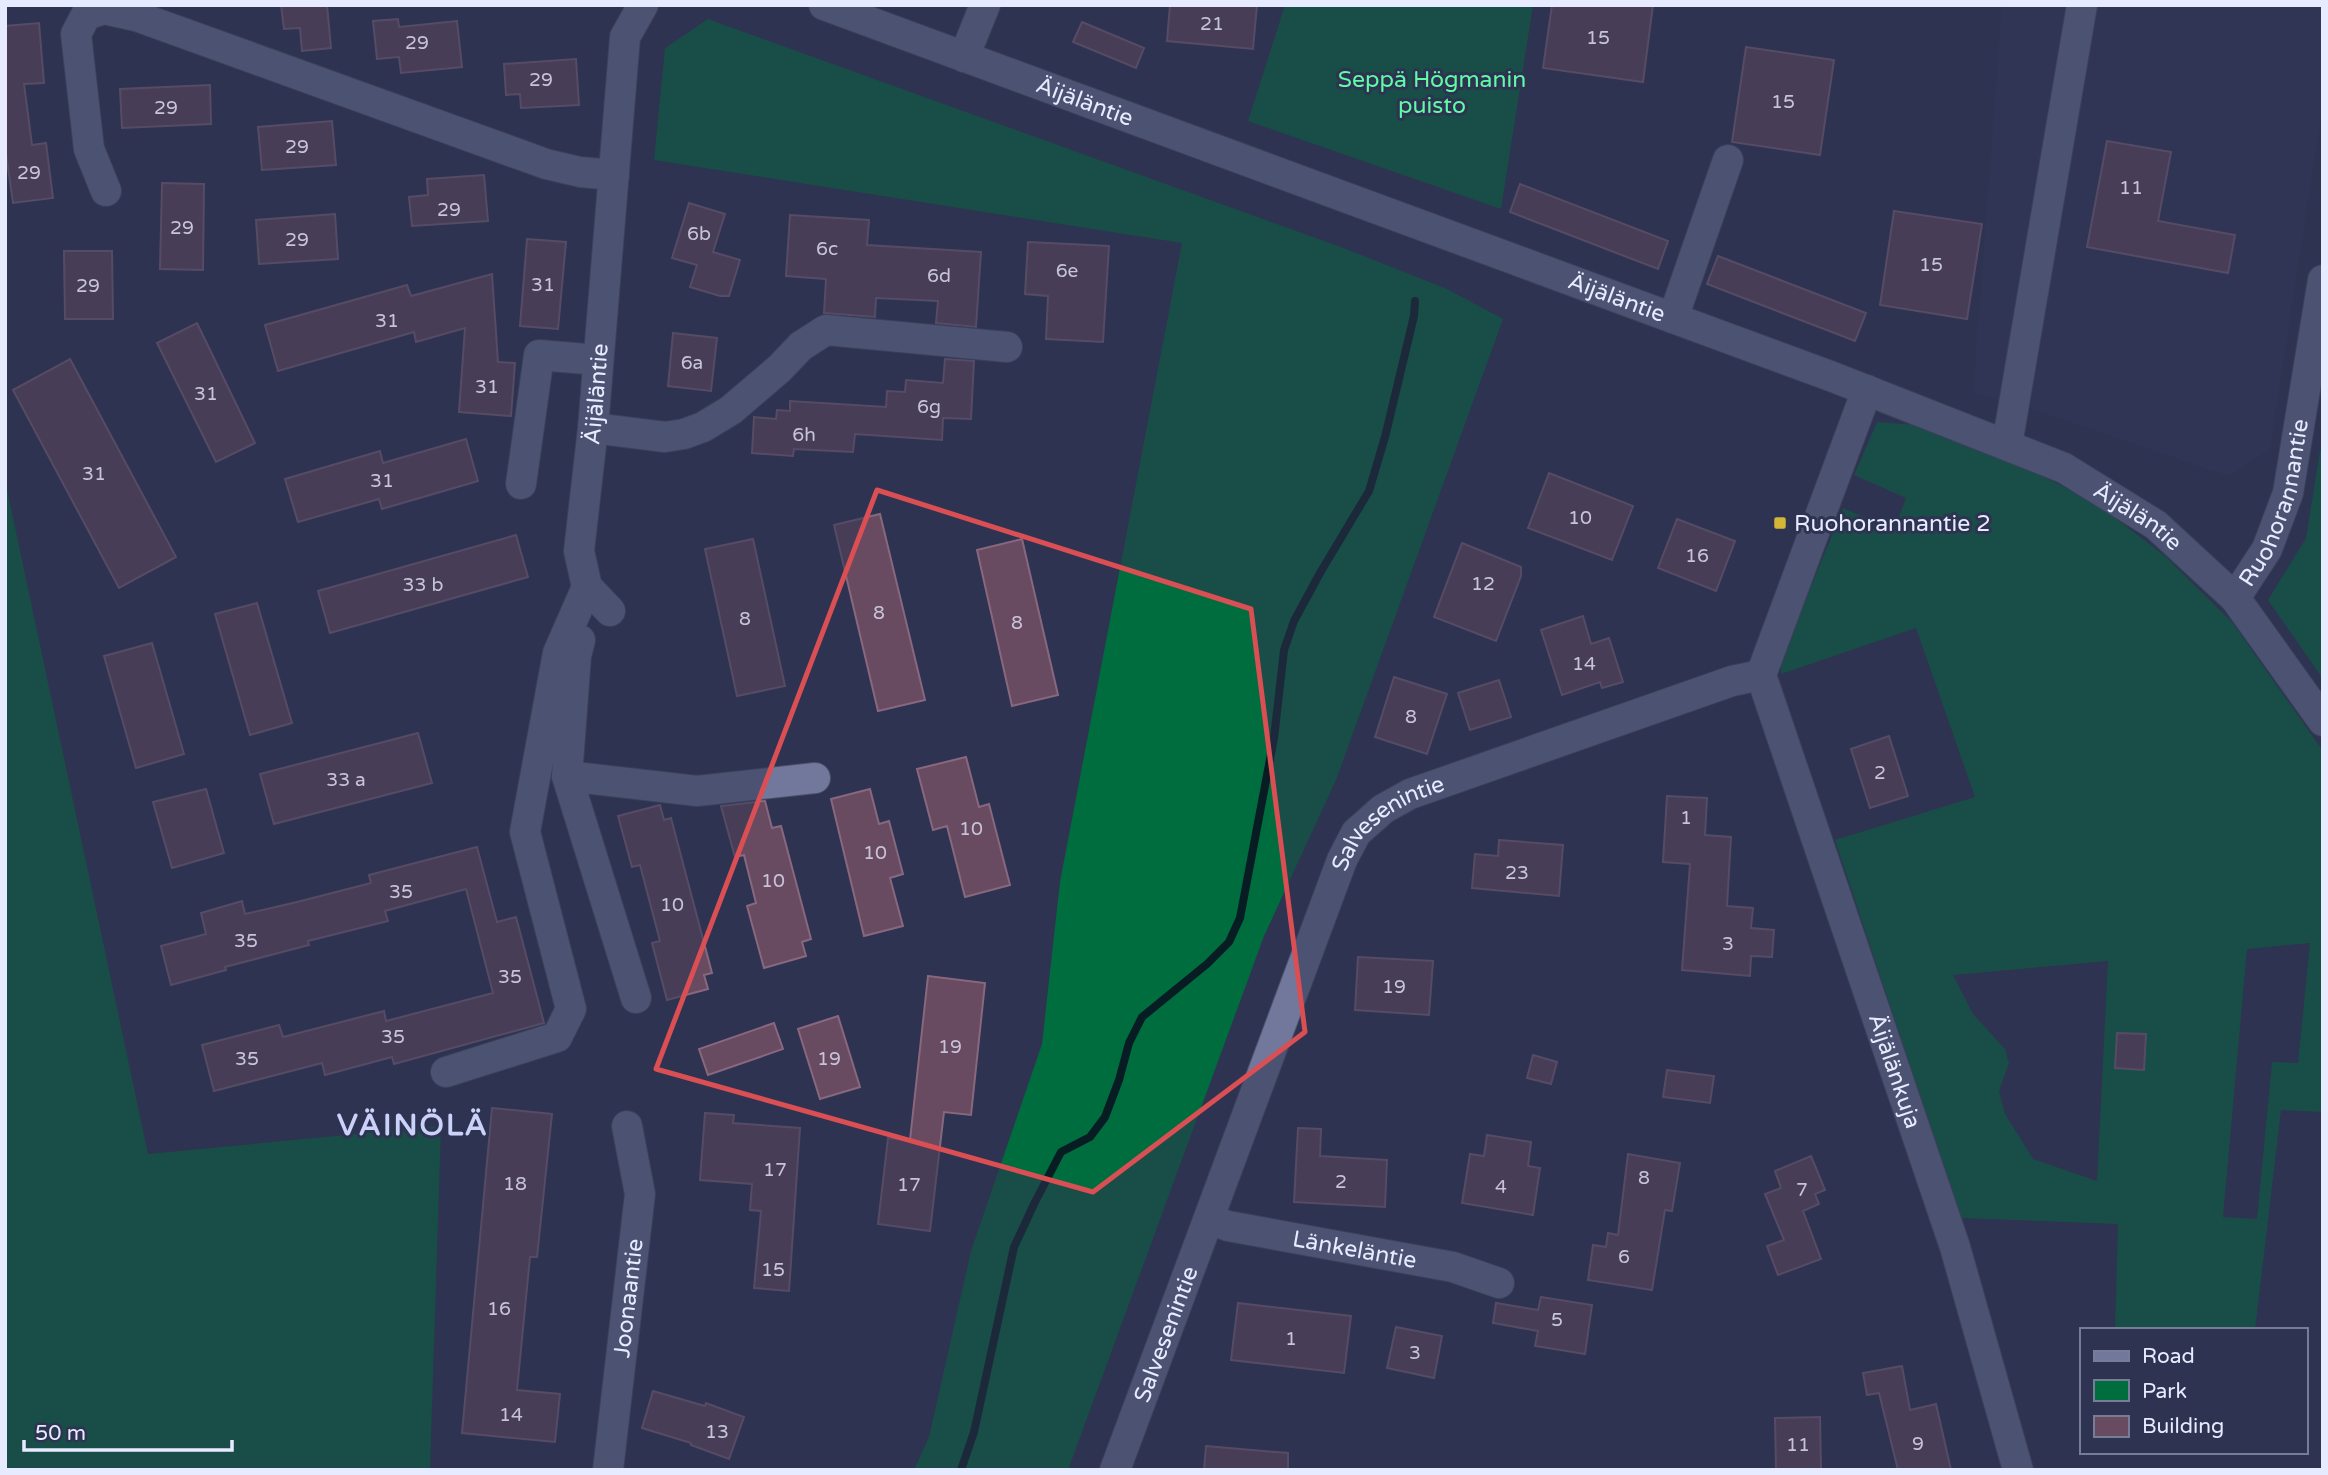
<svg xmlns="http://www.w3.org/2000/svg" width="2328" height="1475" font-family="'Varela Round',sans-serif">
	<rect width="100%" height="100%" fill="#2e3351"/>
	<!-- built -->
	<path fill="#33395e" d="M2002 5H2323V104L2270 448 2228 476 2024 406 1973 393Z"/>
	<!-- green -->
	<path fill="#006d3e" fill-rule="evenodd" d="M1285 5H1533L1501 209 1248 121Z
		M708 19 1346 249 1447 289 1503 319 1336 780 1264 936 1068 1470H914L929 1437 971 1251 1042 1044 1060 882 1182 243 654 160 665 48Z
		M1877 422 1915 425 2012 461 2068 489 2114 517 2165 556 2232 622 2323 751V1112L2281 1110 2255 1330H2115L2118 1224 1961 1218 1835 840 1975 797 1916 628 1781 674V660L1843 508 1894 530 1906 498 1854 475ZM2310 943 2298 1063 2272 1062 2257 1219 2223 1217 2247 949ZM2108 961 2097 1181 2033 1159 2005 1114 1999 1091 2009 1063 2005 1049 1973 1014 1953 975Z
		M2320 451H2323V679L2268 600 2306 538Z
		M5 480 148 1154 441 1126 430 1470H5Z"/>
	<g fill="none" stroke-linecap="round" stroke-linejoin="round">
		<!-- stream -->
		<path stroke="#071d23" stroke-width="8" d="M961 1470 974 1432 1014 1247 1035 1202 1061 1152 1090 1137 1105 1117 1119 1080 1129 1043 1142 1017 1207 964 1229 942 1240 918 1274 738 1284 650 1294 621 1320 573 1369 491 1385 437 1414 316 1415 301"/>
	</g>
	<!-- building -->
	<path fill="#684a61" stroke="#88687f" stroke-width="2" d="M281 5H327L331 48 302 51 300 28 284 29Z
		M1170 5H1257L1253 49 1167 41Z
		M1552 5H1653L1643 82 1543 68Z
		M398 19 399 27 457 21 462 67 401 73 399 57 377 59 373 21Z
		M1082 22 1144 48 1136 68 1073 42Z
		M39 23 44 83 24 84 32 145 46 143 53 198 13 203 5 147V26Z
		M1746 47 1834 60 1820 155 1732 142Z
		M576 59 579 105 521 108 520 94 506 95 504 64Z
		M210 85 211 124 122 128 120 89Z
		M332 121 336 165 262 170 258 127Z
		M2107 141 2171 152 2158 221 2235 235 2228 273 2087 247Z
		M484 175 488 221 412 226 409 197 428 195 427 179Z
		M162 183 204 184 203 270 160 269Z
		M1520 184 1668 241 1658 269 1510 212Z
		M689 203 725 214 713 252 740 260 729 296H720L690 287 697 265 672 258Z
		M1894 211 1982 224 1967 319 1880 305Z
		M335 214 338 259 259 264 256 220Z
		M790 215 869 220 867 245 981 252 976 327 936 323 938 301 876 298 875 317 824 313 826 279 786 276Z
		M527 239 566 242 558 329 520 326Z
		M1028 242 1109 246 1103 342 1046 339 1048 296 1025 294Z
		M64 251H112L113 319H65Z
		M1718 256 1866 313 1855 341 1707 284Z
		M492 274 498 362 515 363 511 416 459 412 465 328 416 342 414 332 278 371 265 325 407 285 411 296Z
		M197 323 255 443 216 462 157 343Z
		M673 333 717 338 711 391 668 386Z
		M70 359 176 557 119 588 13 390Z
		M945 359 974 361 971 419 943 418 942 440 855 434 853 452 794 449 793 456 752 453 754 417 776 419 777 410 790 411V401L886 407 887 391 905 392 906 380 943 383Z
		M466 439 478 481 382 509 379 499 298 522 285 479 380 451 383 463Z
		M1549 473 1633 506 1612 560 1528 528Z
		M880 514 925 700 878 711 834 525Z
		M1677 519 1735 541 1716 591 1658 568Z
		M516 535 528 577 330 633 318 591Z
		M753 539 785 686 737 696 705 549Z
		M1022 539 1058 695 1012 706 977 550Z
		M1462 543 1521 567V576L1496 641 1434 617Z
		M257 603 292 723 250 735 215 614Z
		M1583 616 1591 644 1609 638 1623 682 1602 688 1600 682 1562 695 1541 630Z
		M152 643 184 754 136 768 104 656Z
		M1394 677 1447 694 1427 754 1375 737Z
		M1499 680 1511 717 1470 730 1458 693Z
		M418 733 432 783 274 824 260 774Z
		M1889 736 1908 796 1870 808 1851 749Z
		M966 757 979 807 989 804 1010 885 965 897 947 826 933 830 917 769Z
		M206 789 224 853 172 868 153 802Z
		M870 789 879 824 889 821 903 874 890 878 903 926 864 936 831 799Z
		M1667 796 1707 798 1705 835 1731 837 1727 906 1753 908 1751 928 1774 930 1772 957 1751 956 1750 976 1682 970 1690 864 1663 862Z
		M765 801 772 828 781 826 811 939 802 942 806 956 764 968 747 906 756 903 744 855 735 857 721 806Z
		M660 805 664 820 671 818 712 973 704 975 708 989 667 1000 652 943 660 941 640 865 632 867 618 816Z
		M1499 840 1563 845 1559 896 1472 888 1475 854 1498 856Z
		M477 847 497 922 516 917 544 1023 394 1064 392 1057 325 1075 322 1063 214 1091 202 1045 279 1025 283 1037 384 1011 386 1021 493 993 466 889 385 911 388 921 308 941 309 945 225 967 226 970 171 985 161 946 206 934 201 913 242 901 245 914 297 902 371 883 369 875Z
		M1358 957 1433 961 1429 1015 1355 1010Z
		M928 976 985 983 971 1115 944 1112 930 1231 878 1224 888 1138 910 1140Z
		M838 1016 860 1087 820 1099 798 1029Z
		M774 1023 783 1049 708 1075 699 1049Z
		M2117 1033 2146 1034 2144 1070 2115 1068Z
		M1533 1055 1557 1062 1551 1084 1527 1078Z
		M1667 1070 1714 1076 1710 1103 1663 1097Z
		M492 1108 552 1114 537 1257H530L517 1390 560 1394 555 1442 462 1433Z
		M705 1113 734 1115 733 1123 800 1128 789 1291 754 1288 761 1211 750 1210 752 1184 700 1180Z
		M1298 1128 1321 1129 1320 1156 1387 1160 1385 1207 1294 1202Z
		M1487 1135 1531 1142 1528 1166 1540 1168 1533 1215 1462 1203 1470 1154 1484 1156Z
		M1628 1154 1680 1163 1672 1211 1665 1210 1652 1290 1588 1280 1593 1245 1606 1247 1608 1233 1618 1235Z
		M1811 1156 1825 1190 1815 1194 1819 1204 1803 1211 1821 1259 1778 1275 1767 1246 1784 1240 1765 1194 1781 1188 1775 1171Z
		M1541 1297 1592 1305 1585 1354 1535 1346 1538 1331 1493 1323 1496 1303 1538 1310Z
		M1238 1303 1351 1316 1344 1373 1231 1360Z
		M1396 1327 1442 1336 1434 1378 1387 1368Z
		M1902 1366 1910 1410 1936 1404 1951 1470H1898L1879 1393 1867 1395 1863 1373Z
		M653 1391 705 1406 706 1403 744 1417 729 1459 691 1445V1443L642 1428Z
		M1820 1417 1821 1470H1776L1775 1418Z
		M1206 1446 1288 1453V1470H1204Z"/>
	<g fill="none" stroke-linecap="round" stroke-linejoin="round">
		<!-- minor casing -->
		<g stroke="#4c506a" stroke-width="32">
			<g id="minor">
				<path id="s1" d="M824 5 1833 377 2064 468 2156 525 2235 598 2323 721"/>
				<path d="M964 57 985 5"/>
				<path d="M106 191 89 149 76 34 86 15 104 9 136 16 546 164 580 172 614 175"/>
				<path d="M1673 318 1728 160"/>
				<path d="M593 428 665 437 684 434 703 427 731 410 780 368 801 346 826 330 1007 347"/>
				<path d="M2007 445 2082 5"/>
				<path d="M521 484 539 355 598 360"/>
				<path id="s2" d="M2235 598 2267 549 2288 493 2323 280"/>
				<path id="s3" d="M610 611 587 587 579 551 593 428 625 37 643 5"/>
				<path d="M580 640 576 656 567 776 636 998"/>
				<path id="s4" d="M1761 675 1955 1247 2018 1470"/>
				<path d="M1761 675 1867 390"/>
				<path d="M567 776 697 791 815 778"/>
				<path d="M446 1072 557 1037 571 1009 525 832 558 653 587 587"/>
				<path id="s5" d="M1209 1219 1228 1226 1453 1267 1499 1283"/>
				<path id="s6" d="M608 1470 640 1194 627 1126"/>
				<path id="s7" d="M1115 1470 1342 860 1356 833 1383 809 1410 794 1732 681 1761 675"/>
			</g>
		</g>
		<!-- minor -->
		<use href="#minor" stroke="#72789b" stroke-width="30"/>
	</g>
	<!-- marked area -->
	<path d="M0 0H2328V1475H0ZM877 490 1251 609 1305 1032 1093 1192 656 1069Z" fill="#2e3351" fill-opacity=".55" fill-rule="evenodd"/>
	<path fill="none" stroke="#d94f53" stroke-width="5" stroke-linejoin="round" d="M877 490 1251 609 1305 1032 1093 1192 656 1069Z"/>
	<!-- markers -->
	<rect fill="#d3b635" stroke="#2e3351" stroke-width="2.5" x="1773" y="516" width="14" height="14" rx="3.5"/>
	<g text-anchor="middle" stroke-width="6" stroke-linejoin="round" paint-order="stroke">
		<!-- number labels -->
		<g font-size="19" fill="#c7c3d8">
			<text x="1212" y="30">21</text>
			<text x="1598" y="44">15</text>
			<text x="417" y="49">29</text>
			<text x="541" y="86">29</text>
			<text x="1783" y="108">15</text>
			<text x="166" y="114">29</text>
			<text x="297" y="153">29</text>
			<text x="29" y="179">29</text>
			<text x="2131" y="194">11</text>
			<text x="449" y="216">29</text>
			<text x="182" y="234">29</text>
			<text x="699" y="240">6b</text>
			<text x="297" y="246">29</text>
			<text x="827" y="255">6c</text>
			<text x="1931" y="271">15</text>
			<text x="1067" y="277">6e</text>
			<text x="939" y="282">6d</text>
			<text x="543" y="291">31</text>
			<text x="88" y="292">29</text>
			<text x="387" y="327">31</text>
			<text x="692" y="369">6a</text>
			<text x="487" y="393">31</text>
			<text x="206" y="400">31</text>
			<text x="929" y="413">6g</text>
			<text x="804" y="441">6h</text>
			<text x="94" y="480">31</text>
			<text x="382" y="487">31</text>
			<text x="1580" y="524">10</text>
			<text x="1697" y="562">16</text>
			<text x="1483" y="590">12</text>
			<text x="423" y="591">33 b</text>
			<text x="879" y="619">8</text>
			<text x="745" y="625">8</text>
			<text x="1017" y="629">8</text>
			<text x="1584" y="670">14</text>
			<text x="1411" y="723">8</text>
			<text x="1880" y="779">2</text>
			<text x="346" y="786">33 a</text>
			<text x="1686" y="824">1</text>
			<text x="971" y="835">10</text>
			<text x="875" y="859">10</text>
			<text x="1517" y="879">23</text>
			<text x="773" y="887">10</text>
			<text x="401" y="898">35</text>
			<text x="672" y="911">10</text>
			<text x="246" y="947">35</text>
			<text x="1728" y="950">3</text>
			<text x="510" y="983">35</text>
			<text x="1394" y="993">19</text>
			<text x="393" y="1043">35</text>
			<text x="950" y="1053">19</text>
			<text x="247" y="1065">35</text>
			<text x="829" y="1065">19</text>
			<text x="775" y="1176">17</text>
			<text x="1644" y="1184">8</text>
			<text x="1341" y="1188">2</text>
			<text x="515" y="1190">18</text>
			<text x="909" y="1191">17</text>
			<text x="1501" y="1193">4</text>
			<text x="1802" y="1196">7</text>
			<text x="1624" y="1263">6</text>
			<text x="773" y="1276">15</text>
			<text x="499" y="1315">16</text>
			<text x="1557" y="1326">5</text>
			<text x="1291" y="1345">1</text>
			<text x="1415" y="1359">3</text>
			<text x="511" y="1421">14</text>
			<text x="717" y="1438">13</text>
			<text x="1918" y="1450">9</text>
			<text x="1798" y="1451">11</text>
		</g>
		<!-- park labels -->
		<g font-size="23" fill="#5dfca5" stroke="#2e3351">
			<text x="1432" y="87">Seppä Högmanin<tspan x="1432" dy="26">puisto</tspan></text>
		</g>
		<!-- street labels -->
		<g font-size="23" fill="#e7ebff" stroke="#2e3351">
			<text dy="8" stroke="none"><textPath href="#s1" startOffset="278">Äijäläntie</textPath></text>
			<text dy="8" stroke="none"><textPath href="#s1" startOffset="845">Äijäläntie</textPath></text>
			<text dy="8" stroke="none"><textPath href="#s3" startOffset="228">Äijäläntie</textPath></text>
			<text dy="8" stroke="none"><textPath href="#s2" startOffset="105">Ruohorannantie</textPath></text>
			<text dy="8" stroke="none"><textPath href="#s1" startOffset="1412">Äijäläntie</textPath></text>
			<text dy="8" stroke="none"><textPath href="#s7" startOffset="712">Salvesenintie</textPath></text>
			<text dy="8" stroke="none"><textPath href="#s4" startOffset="418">Äijälänkuja</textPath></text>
			<text dy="8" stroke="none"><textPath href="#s5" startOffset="149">Länkeläntie</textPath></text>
			<text dy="8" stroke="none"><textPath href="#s6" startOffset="173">Joonaantie</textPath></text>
			<text dy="8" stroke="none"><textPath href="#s7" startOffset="145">Salvesenintie</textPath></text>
		</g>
		<!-- poi labels -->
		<g font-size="23" fill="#e7ebff" stroke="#2e3351" text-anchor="start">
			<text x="1794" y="531">Ruohorannantie 2</text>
		</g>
		<!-- district labels -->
		<g font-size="30" font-weight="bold" letter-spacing="2" fill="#cad2f9" stroke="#2e3351">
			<text x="413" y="1135">VÄINÖLÄ</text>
		</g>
	</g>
	<!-- border -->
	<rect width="2328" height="1475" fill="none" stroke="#e7ebff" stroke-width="14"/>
	<!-- legend -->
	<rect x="2080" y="1328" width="228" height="126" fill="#2e3351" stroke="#787d97" stroke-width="2"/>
	<rect x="2094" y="1351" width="35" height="10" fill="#72789b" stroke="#787d97" stroke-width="2"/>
	<text x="2142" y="1363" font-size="21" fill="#e7ebff">Road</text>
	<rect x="2094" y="1380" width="35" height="21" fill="#006d3e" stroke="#787d97" stroke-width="2"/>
	<text x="2142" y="1398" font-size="21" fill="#e7ebff">Park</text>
	<rect x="2094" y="1416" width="35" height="21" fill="#684a61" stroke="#787d97" stroke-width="2"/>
	<text x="2142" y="1433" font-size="21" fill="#e7ebff">Building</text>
	<!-- scale -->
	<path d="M24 1440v10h208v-10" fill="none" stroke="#e7ebff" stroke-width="3.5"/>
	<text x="35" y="1440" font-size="21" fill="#e7ebff" stroke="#2e3351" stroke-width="5" paint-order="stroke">50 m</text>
</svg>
